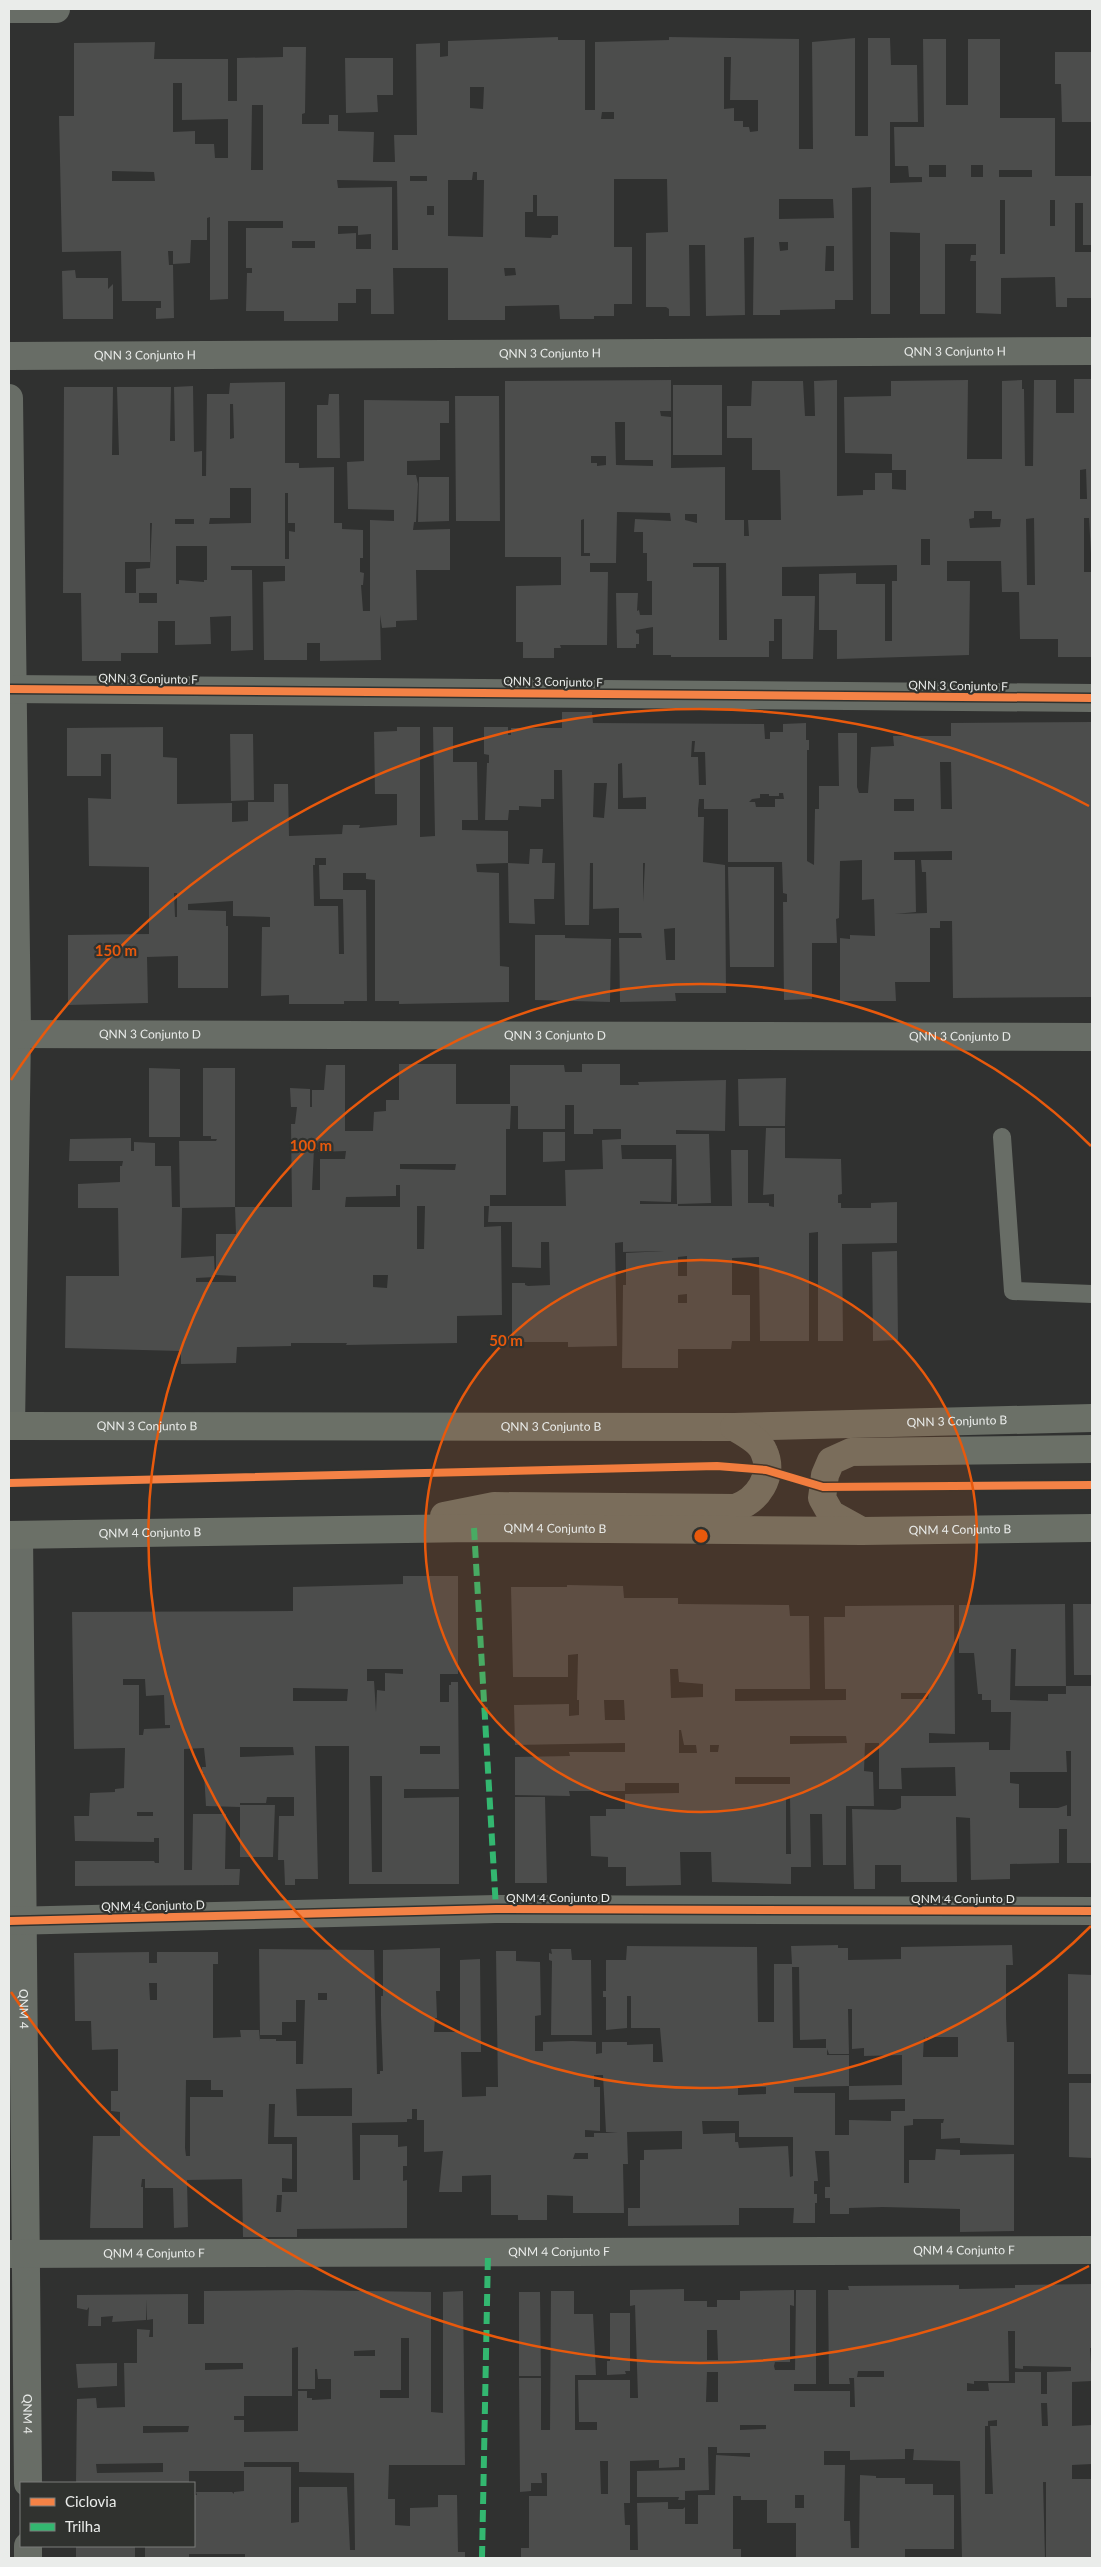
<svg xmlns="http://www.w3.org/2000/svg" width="1101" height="2567" font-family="Lato,sans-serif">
	<rect width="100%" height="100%" fill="#303130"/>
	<!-- building -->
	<path fill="#4c4d4c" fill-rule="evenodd" d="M558 37V40H585V110H595V42L669 40V37L799 39V149H813L812 42 855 38V136H868V38H890L891 65H917L918 122H890V183L922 182V177H909L908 166H895L894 127H924L923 39H946V105H968V39H1000V118H1055V176H1092V245H1083V203H1075V252H1092V298H1067V307H1056L1055 277 1001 278V314L976 313V261H970L971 255H976V244H945V314H920V233L890 232V314H871V187L852 188 853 300H835V309L780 310V315H753L754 237 744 238 745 315 706 316 705 245H689L690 316H669V309L666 307H646V233L668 232 667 179H614V247H632V304H614V316H594V319H560L559 305 505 306V320H448V268H393L394 314H371V289H356V303H338V321H284V311H246L247 273H252V268H246V228H283V221H228V299L210 300V217L207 218V240H191L190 263 173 264V251H168L169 265H173L174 318 156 319V308H161V301H122L121 251 62 252 59 116H74V43L155 42 154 59H228V101H237V58L283 57V47H306L305 113 302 114V124H329V115H338V131L374 132 373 162H395L394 135H417L416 44 440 43V57L448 56V41ZM724 57H731L730 100H758V131L750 132 749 127H743V121H734V108L724 109ZM173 83H182V120L228 119V158H215L214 144H195V131L173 132ZM470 87H484L483 109 470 108ZM252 105H263V170H251ZM602 112H614V119H601ZM929 165H946V177H929ZM971 165H983V177H971ZM999 170H1032V177H999ZM112 171 154 172 155 181H112ZM473 172H477V180H484L483 237 448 236V180H472ZM410 176H427V181H410ZM337 180 397 181 398 250H392V187L338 188ZM533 195H537V216H558V235H552L551 238 525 237V212H533ZM779 199H833L834 218 779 219ZM1000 200H1005V254H1000ZM1050 200H1055V226H1050ZM427 206H434V215H427ZM338 226H358V235L371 234V249H356V233L338 234ZM292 241H315V248H292ZM779 242H788V250L780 251ZM826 246H834V271H825ZM504 268H515L516 275 505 276Z
		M1055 52H1092V122H1062L1061 84H1055Z
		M345 58H393V95H377L378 112 346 113Z
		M75 270 76 278H108V289L113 284V319H63L62 271Z
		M1074 379H1092V572L1089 518H1084V572H1092V657H1058V639H1020L1019 592H1002L1001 561H947V581H970L969 655 837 659V630H819V574L856 573V584H885V641H892V581H897V565L782 567V596H815L813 659H782V619H774V641H769V657H671V655H653V627L636 630V633L639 634V644H636V648H617L616 593H638L637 611 639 610 640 615H652V581H647V553H643V532H634L635 519 671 521 670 513 617 512 616 563H590V572H608L607 645H560L561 648H554V658H523V642H516V586L561 585V557H505V381L671 380V411H660L661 416 671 417V468L725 467V520H744V536H749L748 520H781L780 470H752V438H727V406H751L752 381H803L805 416H815L814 381 837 380V496L863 495V490H875V473H892V489L906 490V470H892V454L845 453 844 397 891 396V381L968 380 967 459H1002V381L1022 380V389H1024L1025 466H1033L1034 380H1056V413H1074ZM615 422H625V460H653V466L616 465ZM591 456H606V465L597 466V463H591ZM1086 469 1087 499H1080V470ZM974 511H992V519H1001L1000 527 970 528 969 519 974 518ZM685 514H697V523L685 520ZM1034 518 1035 585H1027L1026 519ZM584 519V553H590V556H581V520ZM921 539H930V565H921ZM693 563H726L727 640H719V567H693Z
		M285 382V463H299V468L334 467V523H342V529L363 530V558H360V572L364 573 363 585H361L363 611H370V520L394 521V510L348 509 347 462 364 461V400L449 401V423H440V460L407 461V475H416L418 484 416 522H414L413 530 450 529V570H416L417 620 396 621V627L382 628 380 615 381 660 320 661V643H307V660H264L263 582 285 581V566H231V570H252L253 650 231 651V616L210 617 211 644 175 645V621H158V653H121V661H82L81 593H63L64 387H113L112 455H119L117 387H171L170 441H175L174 387 193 386 194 452 202 451V476H206L207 394H229L230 383ZM230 404H233L234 438 230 439ZM230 488H251V523L209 524 210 518H230ZM285 493H288V523H295V532L289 531V559H285ZM175 519H194V524H175ZM150 523H152L150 568 136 569V593H125V562H150ZM176 546H207V580H204V582L179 580V584H176ZM139 593H157V603H139Z
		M673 385H722V455H673Z
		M329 394H339L340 458H317V405H328Z
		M455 396H499L500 521H456Z
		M419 477H449V521L418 522Z
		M562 712H592L593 723 764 724 765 739H770V732H783V724L806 723V740H809V750H807V861L814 865 815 809H819V786H839L838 733H857V787L859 793H868L871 747 894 746 893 736H951V723L1092 722V997L953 998 952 921H940V928H930V982H895L896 1001H840V938L850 939V935L875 936 874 899 862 900V860L840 861 839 918 836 919 837 943H812V999L784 1000 783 902H787V894L783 893 782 862H728V809H704V799H699L698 809V817H704L703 862 725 865 726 993H675L676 1001 620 1002 619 938H642L641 933H619V908L593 909V863H590L589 925H565L562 770H554V799H541V807L519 806V810H509L508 820H485L487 763H489V755L484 754V727H508V735H511V728H562ZM692 741H695L694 752H705L706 785H699L698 757H691ZM940 762H951L952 809H941ZM622 763 623 798 646 797V809H618V764ZM594 783H607L604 818 593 817ZM779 793H783L784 799H775V807H756L755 802H749L752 799 760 798V794H769V796H779ZM894 799H914V811H894ZM952 851V860H921L922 872H926L927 913 895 914 916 912 915 860H894V852ZM643 863H645L643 902ZM675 928V960H666L664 929Z
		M163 727V757L177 758V804L232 803V822L248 821V802H274V784H288L289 836 342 834 343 825H360L359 828 397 825V794H375L374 732 397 731V727H420V837L435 836 433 727H453V762H477L478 820H462V830L508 831V863L476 864 477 872 499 873 500 966 509 967V1002L399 1004V1001H375V880L366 879V873H343V890H366L367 1001H344V1004H289V995L261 996 262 927H270V917L233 916V901L188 904V910L226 911V926H228V988H178V956L147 957 148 1003 68 1005V935L149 934V867L89 866 88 798 111 799V754H101V776H67V728ZM315 858H326V865H319L320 899H343L344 954H339L338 906H314L313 865H315ZM174 893H177V917H175Z
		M230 734H253L254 800 231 801Z
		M530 849H543L542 863H555L554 899H534L535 924 509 923 508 863 529 864Z
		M728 867H774V967H730Z
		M535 935H565V938L611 939 610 1002 535 1000Z
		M399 1064H456V1104H510V1065H564L565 1072H582V1064H620V1085H639L638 1082 726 1080 725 1131 676 1130V1134H709L711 1203 678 1204V1206H732L731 1150H748V1203H769V1206L774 1207V1194L763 1195 766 1128H785V1158L841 1159 842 1194 838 1195V1203H841V1208H871V1203L897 1202V1243L842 1244 843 1341H818V1232L809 1233V1341H760L759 1257 732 1258V1295H750V1341H732L731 1349H678V1368H622L623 1285H626V1253L664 1251 623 1252V1242L615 1243 617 1346 568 1347V1342H512V1283H525V1285L528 1286 550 1285 549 1242H541V1268L512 1267V1222H488L489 1206H566L565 1170 603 1169 602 1140 621 1139V1129H593V1134H574V1105H565V1129H518V1106H511L510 1129H506V1195H490V1206H484V1227L501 1226 502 1315 457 1316V1343L346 1345 347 1343H291V1346L237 1347 236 1363 181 1364V1351L65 1348 66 1276H119L118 1208H78V1184L120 1182V1166H122L123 1161H69L70 1139 131 1138V1151H134V1142L155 1143V1166H171L172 1207H180L179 1141H216L217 1139H211V1136H203V1068H235V1207L182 1208 181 1258 214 1256 215 1277 196 1278V1282H236V1276L216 1275V1234H236L235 1207H292L291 1124H295L297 1107H291L290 1088 310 1089V1107H312V1090H324L326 1065H345V1131H373L374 1112 386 1111V1100H399ZM621 1145H676L677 1204H640V1201L671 1202 672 1159H622ZM314 1149H318V1152L346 1151 345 1159H320V1190H312ZM400 1164H456L455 1170 400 1169ZM396 1185H400V1207H345L346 1197 396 1196ZM417 1206H425L424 1249H417ZM687 1256V1276H678V1257ZM373 1275H388L387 1288 373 1287ZM687 1294V1303H678V1295Z
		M149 1068 180 1069V1137H149Z
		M786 1078 785 1126H739L738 1079Z
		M543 1132H565V1161L543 1162Z
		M897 1251 898 1340 873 1341 872 1252Z
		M403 1576H458V1674H440V1702H449V1685H451V1682H458L459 1789H404V1798L459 1797V1884H349V1746H315L318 1879H295V1885H285L284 1860H278L279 1816H294V1797H267L266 1803H240V1805H275L273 1857H240V1807L206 1806 204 1773H202V1767H206L204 1748 184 1749V1870H192L193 1814H226L225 1869H240L239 1885 75 1886V1861H154L155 1863H159V1838H154V1842L75 1841 74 1816H89L90 1793 115 1792V1789L124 1788 125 1748 74 1749 72 1612 293 1611V1587L403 1584ZM367 1669H403V1674L385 1673V1691L377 1690 376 1712 374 1681H367ZM123 1679H145L146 1696 164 1695 165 1725H170V1728L144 1729 143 1735H139V1685H123ZM293 1688 348 1689 347 1701H293ZM420 1746H440V1754H420ZM240 1747H293L294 1755 240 1757ZM370 1776H382V1872H372ZM137 1812H153V1816H137Z
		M567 1585 623 1586 624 1598H678V1604L789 1605 790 1616H809L810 1689H735V1701L846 1700V1689H825L824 1617H845V1606L954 1605 955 1734 929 1733V1743L989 1742V1750H1010L1011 1712H991V1700H982V1694H978L974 1653H959V1605L1065 1604 1066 1686H1015L1016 1649H1011L1010 1700 1048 1701V1694H1066V1686H1092V1863H1067V1829H1059V1863L1010 1864V1879L971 1880 970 1818 956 1817 957 1882H901V1865H875V1889H854L852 1809 895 1810 901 1808V1796H956L955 1767 901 1768 902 1789H879V1743H865L864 1771 873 1772 874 1806H846V1865H823L822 1814H810L811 1867H791V1884L712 1882 711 1852H680L681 1885 626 1886V1867H608V1857L591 1856 590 1816H606V1809H625V1794L679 1793V1783H625V1791H569L570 1796 515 1795V1757L570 1756 569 1752H625V1743L515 1745 514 1705 569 1704V1716L579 1715V1700H577L578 1654 568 1655V1677H513L511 1587H567ZM670 1669H678L679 1682 703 1684V1697L671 1698ZM901 1693H929L928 1699H901ZM604 1700H624L625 1720H605ZM679 1730H681L684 1745H696L697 1753H679ZM790 1736H846L847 1743 790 1744ZM710 1745H719L718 1752H710ZM1066 1751H1071V1816H1067V1805L1058 1808H1019V1784L1010 1783V1772H1067ZM735 1777H790V1784H735ZM786 1797H790L791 1854H786Z
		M1073 1604H1092V1675H1074Z
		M515 1797H545L547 1883H515Z
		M838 1945V1948H848V1960L901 1959V1947L1012 1945 1013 1965H1006V2018L1007 2042H1014V2145L960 2143V2138L941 2139V2123H943L944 2119H913V2125L904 2126V2183H909V2160H935L936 2149 960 2150V2155L1014 2154V2231L960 2232V2209L883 2207 849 2208V2214H830V2198H825V2187H830L829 2151H815L818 2181H814V2194H817V2203H815V2223H793L794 2208H739V2225L628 2226V2208H640V2160H644V2150L682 2149V2131L627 2132 628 2164H623L624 2213H573V2196L547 2195V2220H518V2215H491V2175L462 2176V2192H439L443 2151 424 2152V2120H417V2109H412V2119H407V2122L352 2123 353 2180H360V2135H398V2147L407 2146V2166H403V2181L407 2180V2228L297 2229V2237H243L242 2179 187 2180 188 2227 174 2228 173 2188H145V2179H142L141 2187H143V2228H90L93 2136H120V2112L111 2111V2091H118V2049L92 2050 91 2021H75L74 1953 149 1952V1963H157V1952H218V1964H213V2038L241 2037 240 2030H259L260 2041V2039H276V2041H296V2064H303L305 2000H296V2022H282V2035H260L259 1949 374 1950 377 2074H380V2071H383L381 2016V1996H383V1950L440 1948V1991H436L437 2018H435L434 2032H460V1960L480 1959 481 2052H461L462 2097 486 2096V2087H498L496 1951H516V1961L540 1962 541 2015 535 2016V2051H543V2042L572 2041 596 2042V2054L602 2053V2042H627V2045L653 2044V2062H663L660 2028H631V1996H627V2028L606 2030V1997H603V1991H606V1960H626L627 1946 757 1947 758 2022H774V1964H792L791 1946ZM792 1967H799L800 2040 826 2039V2048H793ZM149 1983H157V2000H150ZM318 1993H327V2000H318ZM848 2009H852V2049L864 2048V2056L902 2055V2085L849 2086V2100L905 2099V2111H891V2121L849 2120V2135H835V2093H794V2087L849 2086V2055H827V2049L829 2054H849ZM924 2036 925 2041H927V2037H958V2057H923ZM594 2075H603L606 2132 618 2133H594V2137H585V2130L600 2131V2087H594ZM186 2080H211V2090H223V2097H190V2156H186L185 2148ZM738 2087H766V2094L738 2095ZM296 2089 352 2088V2116H297ZM269 2104H275L274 2137H297V2192H282V2178L292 2179V2144H268ZM702 2121H739V2137H793V2176L790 2177 788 2146 739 2148 738 2142H735V2133L703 2134ZM575 2153H588V2159H573ZM277 2195H282L281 2212H276Z
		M551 1949H571L572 1960H591L592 2035H551L552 1961 549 1960V1953L552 1954Z
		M1068 1974 1092 1975V2074H1068Z
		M1069 2083H1092V2158L1069 2157Z
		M1092 2284V2348H1090L1092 2381 1072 2382V2426L1092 2425V2464L1072 2465V2479H1092V2558L1046 2557V2482H1043L1045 2558H962L960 2461 913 2460 914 2449H905V2459L850 2460V2451H824V2465H845L844 2521H850L851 2548H859L860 2475 876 2476V2478H905V2484H933V2495H954V2549H905V2558H796V2523H767V2500H741V2496H733V2549H741V2558H521V2548H529V2496H547V2473H541L542 2483H531V2491L520 2492 519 2378H541V2430H550L551 2291H574V2314H593L596 2375H575V2430H597V2422H579L578 2380H630V2398H638L635 2305 630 2306V2290L684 2289V2301H707V2307H717V2300H740V2291L794 2290V2306L790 2305V2362H775L774 2366 775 2370H795L796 2290H816V2384H794V2391H850V2407H855L854 2378H849L850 2384H829L828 2290H849L848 2286 959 2285V2289L1015 2288V2285ZM707 2330H717L718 2360H707ZM1008 2331H1015V2368L1023 2369V2366L1071 2367V2371L1047 2372V2394H1041V2372H1015V2383H988L989 2391H960H967V2383L974 2384V2381H1009ZM858 2371H884V2377H857ZM707 2372H718V2402H706ZM1041 2403H1047L1048 2426H1042ZM997 2420V2426H990L993 2494H985V2426H988V2421ZM740 2425H766V2429L740 2430ZM708 2447H717V2453H750V2457L716 2455 715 2495H698V2524H685V2507L683 2509H668V2502L637 2503 638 2550H630V2525H625L624 2503H630V2461L659 2460V2468L679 2467V2458H685V2470L637 2471V2497H679L678 2500H685V2491L709 2490ZM600 2461H608V2494H601ZM795 2495H804V2508H795Z
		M298 2290 431 2292V2412L443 2413V2292L463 2291 465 2465H389L388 2499H395V2525L410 2526V2508L438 2507V2495H457L458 2552H465V2558H245V2554H189V2558H145V2546H194V2495H197L196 2492H232L234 2494V2492L244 2491V2471H189V2483H76L77 2399 96 2398 97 2408 125 2407 124 2363H137V2329L150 2330 149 2337H153V2319L147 2320V2299L146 2320 112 2322 113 2316 101 2317V2326H88L89 2307 87 2310 77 2308V2295L188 2294V2324H204V2291ZM401 2338H409V2398H380V2390H401ZM298 2347V2389H315V2369H317L318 2379H331V2399L312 2400V2398H307V2391H298V2431L244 2432V2420H234V2416H244V2396H292V2348ZM375 2350V2356H354V2351ZM205 2363H243V2369L205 2370ZM143 2426H189L188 2432 143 2433ZM244 2462H299V2472L354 2473 355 2550H350L347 2487H299V2522L291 2523V2467H244ZM163 2463V2472L97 2473 96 2464Z
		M519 2292H540L541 2376H519Z
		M610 2313H630V2371H625L626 2374 607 2375V2361H610Z
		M117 2363V2386L78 2388 76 2364Z
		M76 2546H135V2558H76Z"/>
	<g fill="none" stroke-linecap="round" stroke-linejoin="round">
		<!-- service -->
		<path stroke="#686d66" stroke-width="18" d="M1002 1137 1013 1291 1092 1294"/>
		<!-- minor -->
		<g stroke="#686d66" stroke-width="28">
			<path d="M9 9H56"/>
			<path id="s1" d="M9 356 1092 351"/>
			<path d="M9 398 17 1034 11 1426"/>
			<path d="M9 689 1092 698"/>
			<path id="s2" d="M9 1034 1092 1037"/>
			<path id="s3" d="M19 1535 28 2483"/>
			<path d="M9 1921 496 1909 1092 1911"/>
			<path id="s4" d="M9 2254 1092 2250"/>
			<path d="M28 2546V2558"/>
		</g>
		<!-- secondary -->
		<g stroke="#6b7067" stroke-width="28">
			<path id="s5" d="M9 1426 734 1427 1092 1418"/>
			<path d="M444 1516 494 1506 735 1508C757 1501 775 1476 764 1452 760 1441 744 1433 734 1427"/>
			<path d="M860 1530 831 1514 822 1498 825 1475 831 1461 851 1452 1092 1449"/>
			<path id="s6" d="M9 1535 474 1528 862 1531 1092 1528"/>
		</g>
		<!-- quiet -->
		<path stroke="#33b770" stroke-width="6" stroke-dasharray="12 6" stroke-linecap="butt" d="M474 1528 496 1909
			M482 2558 488 2252"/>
		<!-- cycleway casing -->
		<g stroke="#30322f" stroke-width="11">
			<path id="cycleway" d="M9 689 1092 698
				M9 1483 717 1466 766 1470 823 1487 1092 1485
				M9 1921 496 1909 1092 1911"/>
		</g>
		<!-- cycleway -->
		<use href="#cycleway" stroke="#f48246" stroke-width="8"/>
	</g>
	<!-- distance rings -->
	<circle cx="701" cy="1536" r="276" fill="#e8590c" fill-opacity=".12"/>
	<g fill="none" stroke="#e8590c" stroke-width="2.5">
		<circle cx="701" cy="1536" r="276"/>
		<path d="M1091 1926A552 552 0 1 1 1091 1146"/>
		<path d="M1089 2266A827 827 0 0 1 11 1992M11 1080A827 827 0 0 1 1089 806"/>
	</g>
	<g text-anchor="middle" stroke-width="4.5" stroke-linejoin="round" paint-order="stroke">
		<!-- street labels -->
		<g font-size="12" fill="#eaecea" stroke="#30322f">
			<text dy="4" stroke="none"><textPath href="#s1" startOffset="946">QNN 3 Conjunto H</textPath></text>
			<text dy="4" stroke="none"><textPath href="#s1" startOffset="541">QNN 3 Conjunto H</textPath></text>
			<text dy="4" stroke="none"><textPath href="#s1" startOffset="136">QNN 3 Conjunto H</textPath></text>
			<text transform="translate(148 679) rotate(1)" y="4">QNN 3 Conjunto F</text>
			<text transform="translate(553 682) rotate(1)" y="4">QNN 3 Conjunto F</text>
			<text transform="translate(958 686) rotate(1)" y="4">QNN 3 Conjunto F</text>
			<text dy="4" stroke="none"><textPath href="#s2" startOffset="141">QNN 3 Conjunto D</textPath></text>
			<text dy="4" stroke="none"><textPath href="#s2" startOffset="546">QNN 3 Conjunto D</textPath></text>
			<text dy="4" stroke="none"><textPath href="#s2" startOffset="951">QNN 3 Conjunto D</textPath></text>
			<text dy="4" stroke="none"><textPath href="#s5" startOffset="948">QNN 3 Conjunto B</textPath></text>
			<text dy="4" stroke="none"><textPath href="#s5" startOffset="138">QNN 3 Conjunto B</textPath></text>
			<text dy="4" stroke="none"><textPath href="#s5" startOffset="542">QNN 3 Conjunto B</textPath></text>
			<text dy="4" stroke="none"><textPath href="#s6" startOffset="546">QNM 4 Conjunto B</textPath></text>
			<text dy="4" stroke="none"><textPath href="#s6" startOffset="951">QNM 4 Conjunto B</textPath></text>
			<text dy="4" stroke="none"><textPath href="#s6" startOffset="141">QNM 4 Conjunto B</textPath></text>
			<text x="558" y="1902">QNM 4 Conjunto D</text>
			<text x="963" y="1903">QNM 4 Conjunto D</text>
			<text transform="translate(153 1906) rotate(-1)" y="4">QNM 4 Conjunto D</text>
			<text dy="4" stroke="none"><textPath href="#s3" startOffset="474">QNM 4</textPath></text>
			<text dy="4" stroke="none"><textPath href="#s4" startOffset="955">QNM 4 Conjunto F</textPath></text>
			<text dy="4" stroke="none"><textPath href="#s4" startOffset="550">QNM 4 Conjunto F</textPath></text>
			<text dy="4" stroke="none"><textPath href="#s4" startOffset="145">QNM 4 Conjunto F</textPath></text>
			<text dy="4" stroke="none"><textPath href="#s3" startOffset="879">QNM 4</textPath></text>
		</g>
	</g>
	<circle cx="701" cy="1536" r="8" fill="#e8590c" stroke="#30322f" stroke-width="2.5"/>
	<g font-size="15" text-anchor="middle" font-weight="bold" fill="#e8590c" stroke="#30322f" stroke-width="4.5" stroke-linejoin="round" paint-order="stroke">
		<text x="116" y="956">150 m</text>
		<text x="311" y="1151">100 m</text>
		<text x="506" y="1346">50 m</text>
	</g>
	<!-- border -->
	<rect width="1101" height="2567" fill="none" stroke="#eaecea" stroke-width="20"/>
	<!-- legend -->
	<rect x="20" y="2482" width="175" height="65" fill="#30322f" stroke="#7a7c7a"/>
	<rect x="30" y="2498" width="25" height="8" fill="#f48246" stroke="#7a7c7a"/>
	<text x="65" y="2507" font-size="15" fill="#eaecea">Ciclovia</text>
	<rect x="30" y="2523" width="25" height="8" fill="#33b770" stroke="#7a7c7a"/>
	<text x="65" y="2532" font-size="15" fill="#eaecea">Trilha</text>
</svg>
